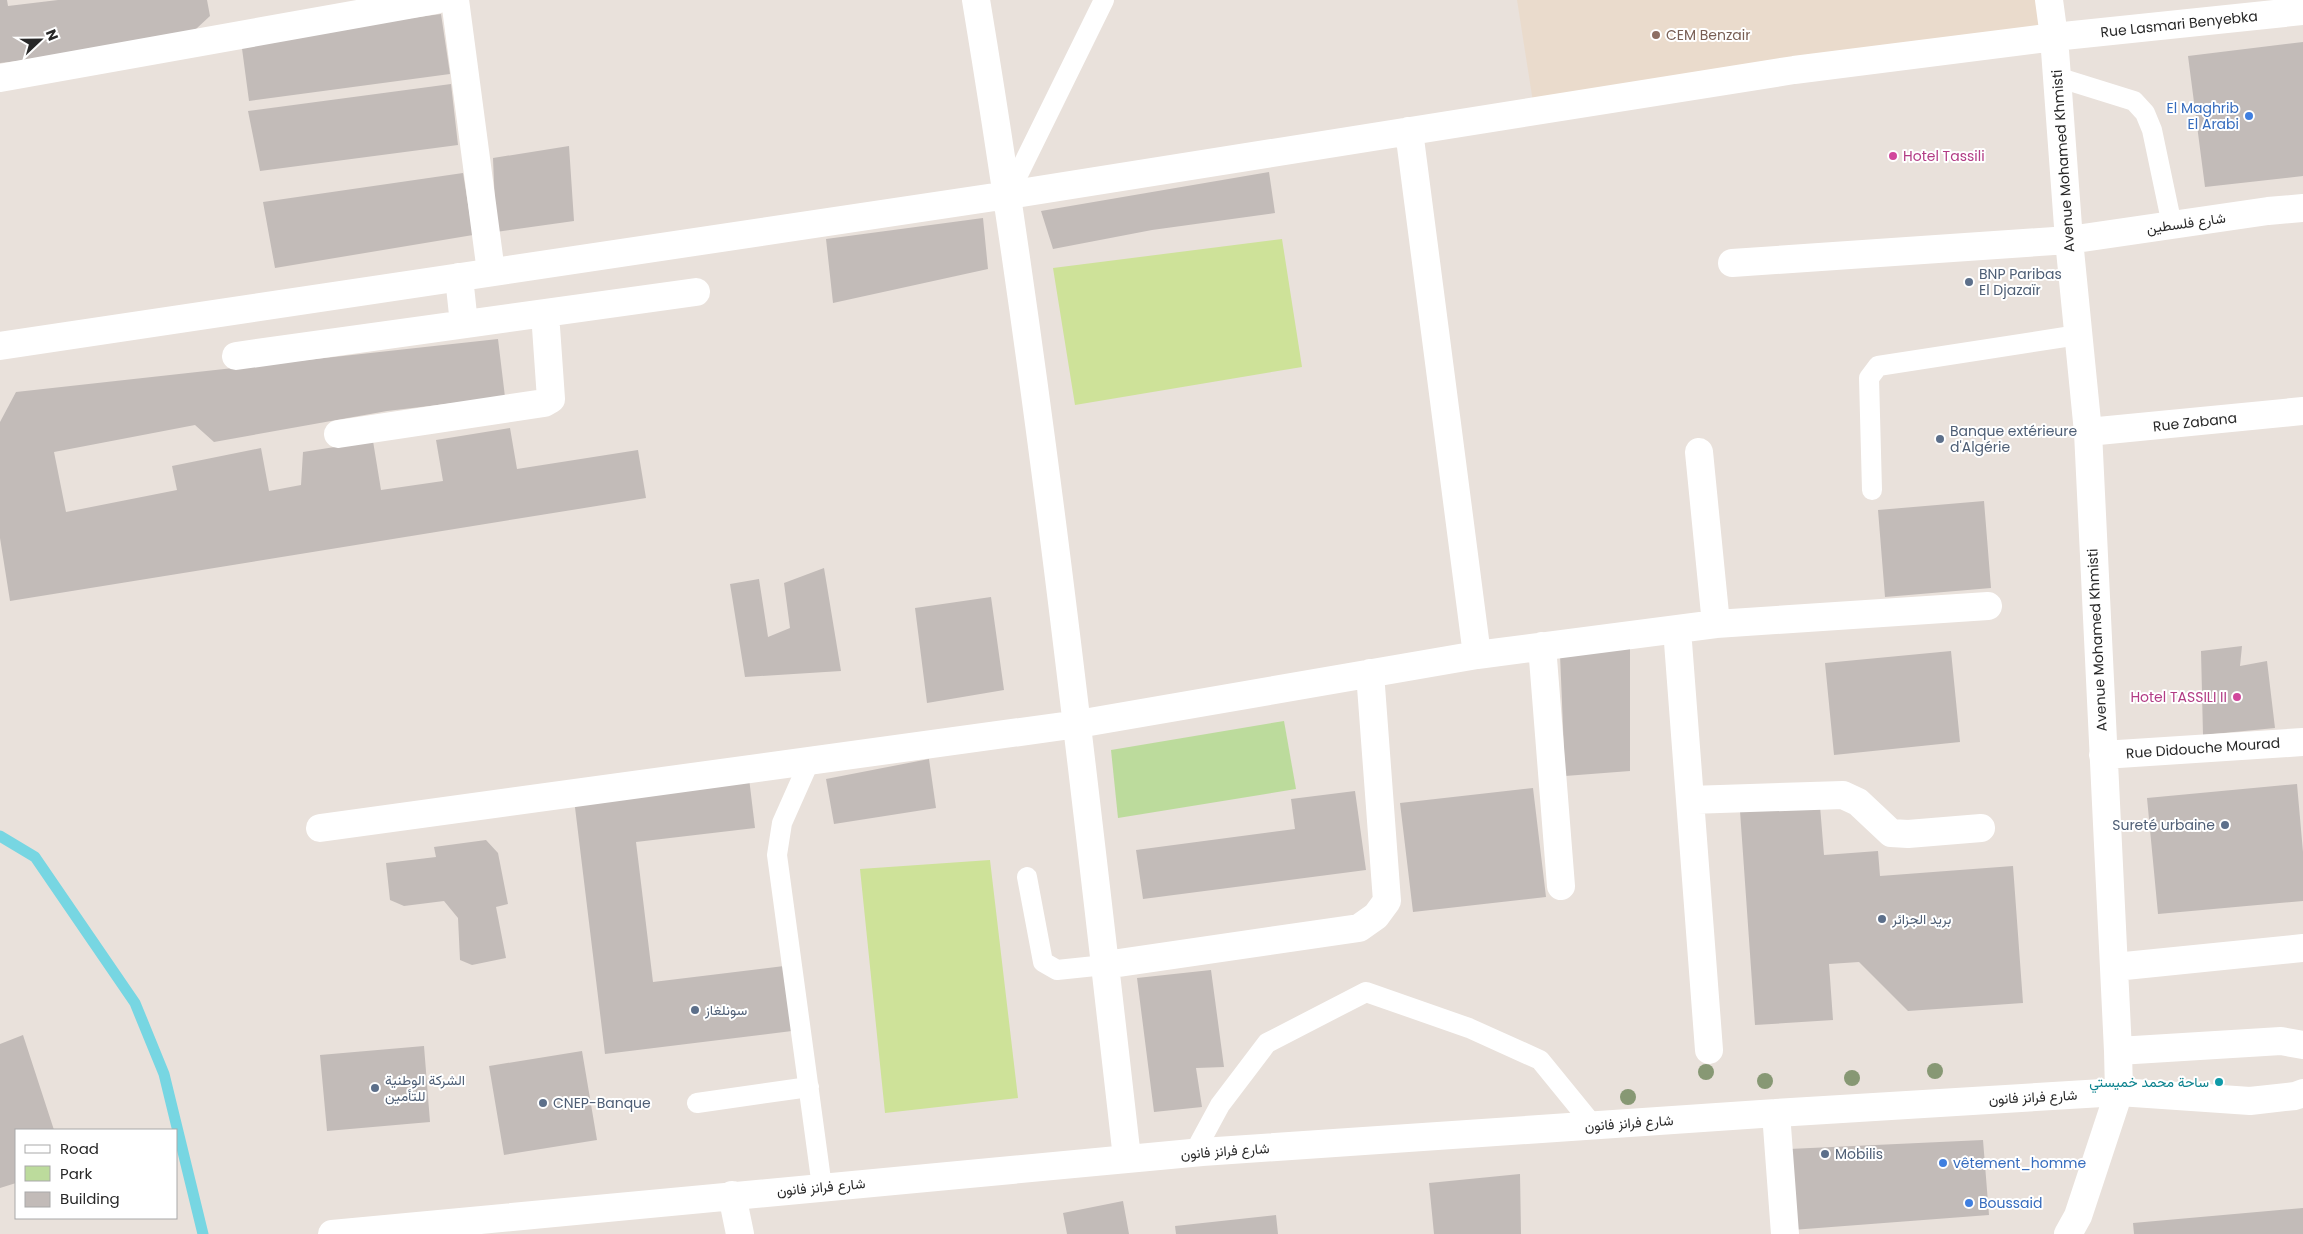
<svg xmlns="http://www.w3.org/2000/svg" width="2303" height="1234" font-family="Poppins,Vazirmatn,sans-serif">
	<rect width="100%" height="100%" fill="#e9e1db"/>
	<!-- education -->
	<path fill="#eadbcc" d="M1517 0H2049L2054 37 1533 102Z"/>
	<!-- green -->
	<path fill="#bcdb9c" d="M1284 721 1296 789 1118 818 1111 750Z"/>
	<!-- pitch -->
	<path fill="#cee299" d="M1282 239 1302 367 1075 405 1053 268Z
		M990 860 1018 1098 885 1113 860 869Z"/>
	<g fill="none" stroke-linecap="round" stroke-linejoin="round">
		<!-- stream -->
		<path stroke="#77d6e2" stroke-width="11" d="M0 836 35 857 135 1003 164 1074 203 1234"/>
	</g>
	<!-- building -->
	<path fill="#c2bbb8" d="M0 0H7L8 6 58 0H207L210 16 182 42 0 63Z
		M441 14 450 74 249 101 241 41Z
		M2303 42V176L2205 187 2188 56Z
		M451 84 458 145 260 171 248 111Z
		M569 146 574 221 496 232 493 158Z
		M1269 172 1275 213 1152 230 1053 249 1041 211Z
		M463 173 473 235 275 268 263 202Z
		M983 218 988 269 833 303 826 239Z
		M498 339 505 397 387 411 214 442 195 425 54 452 66 512 177 490 172 466 261 448 269 491 301 485 303 452 373 441 381 490 443 481 436 440 510 428 517 469 638 450 646 498 10 601 0 538V422L16 392Z
		M1984 501 1991 588 1885 597 1878 510Z
		M824 568 841 671 745 677 730 584 759 579 768 637 790 628 784 583Z
		M991 597 1004 690 927 703 915 608Z
		M1630 645V771L1565 776 1560 654Z
		M2242 646 2240 666 2267 661 2275 728 2203 735 2201 651Z
		M1951 651 1960 742 1834 755 1825 663Z
		M929 759 936 808 834 824 826 779Z
		M749 778 755 828 636 842 653 982 784 966 792 1031 605 1054 574 799Z
		M2297 784 2303 852V901L2158 914 2147 798Z
		M1533 788 1546 897 1413 912 1400 803Z
		M1355 791 1366 870 1143 899 1136 850 1295 829 1291 799Z
		M1820 806 1824 855 1878 851 1880 876 2013 866 2023 1003 1908 1011 1859 962 1829 964 1833 1020 1755 1025 1740 811Z
		M486 840 498 853 508 904 496 907 506 958 472 965 460 960 458 918 444 901 404 906 390 900 386 863 436 857 434 847Z
		M1211 970 1224 1067 1196 1068 1202 1107 1154 1112 1137 978Z
		M23 1035 54 1130H16V1183L0 1188V1044Z
		M424 1046 430 1122 327 1131 320 1055Z
		M582 1051 597 1140 504 1155 489 1066Z
		M1983 1140 1989 1215 1792 1230 1789 1149Z
		M1520 1174 1521 1234H1434L1429 1183Z
		M1123 1201 1129 1234H1067L1063 1213Z
		M2303 1208V1234H2134L2133 1223Z
		M1276 1215 1278 1234H1176L1175 1226Z"/>
	<g fill="none" stroke-linecap="round" stroke-linejoin="round">
		<!-- service -->
		<path stroke="#fff" stroke-width="20" d="M2057 77 2134 101 2145 113 2152 130 2172 225
			M1008 195 1104 0
			M1872 490 1869 378 1878 366 2078 335
			M810 760 782 823 777 855 822 1187
			M1027 877 1043 962 1057 970 1105 965
			M697 1103 809 1087
			M1194 1153 1220 1105 1267 1043 1366 992 1469 1028 1540 1060 1593 1125"/>
		<!-- minor -->
		<path stroke="#fff" stroke-width="28" d="M455 0 491 272
			M976 0C1040 384 1083 771 1127 1158
			M2049 0 2054 37 2069 240 2088 432 2118 1051 2119 1092 2078 1216 2068 1234
			M0 78 436 0
			M1409 131 1477 655
			M1732 263 2069 240 2268 211 2303 208
			M459 277 464 324
			M0 346 1008 195 1794 70 2054 37 2303 11
			M236 356 696 292
			M2088 432 2303 411
			M338 434 544 403 551 399 545 313
			M1699 452 1716 624
			M1677 629 1709 1050
			M1542 646 1561 886
			M2103 755 2303 742
			M1690 800 1843 795 1858 802 1891 833 1908 834 1981 828
			M320 828 1078 724 1477 655 1716 624 1988 606
			M1105 965 1359 928 1376 916 1387 901 1370 673
			M2115 967 2303 948
			M2118 1051 2281 1041 2303 1045
			M1776 1113 1785 1234
			M732 1195 740 1234
			M332 1234 1202 1152 1776 1113 2119 1092 2250 1101 2295 1096 2303 1093"/>
	</g>
	<!-- trees -->
	<g fill="#879874">
		<circle cx="1935" cy="1071" r="8"/>
		<circle cx="1706" cy="1072" r="8"/>
		<circle cx="1852" cy="1078" r="8"/>
		<circle cx="1765" cy="1081" r="8"/>
		<circle cx="1628" cy="1097" r="8"/>
	</g>
	<!-- markers -->
	<circle fill="#8d6e63" stroke="#fff" stroke-width="2" cx="1656" cy="35" r="5"/>
	<g fill="#3f7fe0" stroke="#fff" stroke-width="2">
		<circle cx="2249" cy="116" r="5"/>
		<circle cx="1943" cy="1163" r="5"/>
		<circle cx="1969" cy="1203" r="5"/>
	</g>
	<g fill="#d1479c" stroke="#fff" stroke-width="2">
		<circle cx="1893" cy="156" r="5"/>
		<circle cx="2237" cy="697" r="5"/>
	</g>
	<g fill="#5c6f8a" stroke="#fff" stroke-width="2">
		<circle cx="1969" cy="282" r="5"/>
		<circle cx="1940" cy="439" r="5"/>
		<circle cx="2225" cy="825" r="5"/>
		<circle cx="1882" cy="919" r="5"/>
		<circle cx="695" cy="1010" r="5"/>
		<circle cx="375" cy="1088" r="5"/>
		<circle cx="543" cy="1103" r="5"/>
		<circle cx="1825" cy="1154" r="5"/>
	</g>
	<circle fill="#0f9aa8" stroke="#fff" stroke-width="2" cx="2219" cy="1082" r="5"/>
	<g text-anchor="middle" stroke-width="4" stroke-linejoin="round" paint-order="stroke">
		<!-- street labels -->
		<g font-size="14" fill="#282828" stroke="#fff">
			<text transform="translate(2179 24) rotate(-6)" y="5">Rue Lasmari Benyebka</text>
			<text transform="translate(2063 161) rotate(-94)" y="5">Avenue Mohamed Khmisti</text>
			<text transform="translate(2186 223) rotate(-8)" y="5">شارع فلسطين</text>
			<text transform="translate(2195 422) rotate(-6)" y="5">Rue Zabana</text>
			<text transform="translate(2097 640) rotate(-93)" y="5">Avenue Mohamed Khmisti</text>
			<text transform="translate(2203 748) rotate(-4)" y="5">Rue Didouche Mourad</text>
			<text transform="translate(2033 1097) rotate(-3)" y="5">شارع فرانز فانون</text>
			<text transform="translate(1629 1123) rotate(-4)" y="5">شارع فرانز فانون</text>
			<text transform="translate(1225 1151) rotate(-4)" y="5">شارع فرانز فانون</text>
			<text transform="translate(821 1187) rotate(-5)" y="5">شارع فرانز فانون</text>
		</g>
		<!-- education labels -->
		<g font-size="14" fill="#785e54" stroke="#fff" text-anchor="start">
			<text x="1666" y="40">CEM Benzair</text>
		</g>
		<!-- shop labels -->
		<g font-size="14" fill="#366cbe" stroke="#fff" text-anchor="start">
			<text x="2239" y="113" text-anchor="end">El Maghrib<tspan x="2239" dy="16">El Arabi</tspan></text>
			<text x="1953" y="1168">vêtement_homme</text>
			<text x="1979" y="1208">Boussaid</text>
		</g>
		<!-- hotel labels -->
		<g font-size="14" fill="#b23c85" stroke="#fff" text-anchor="start">
			<text x="1903" y="161">Hotel Tassili</text>
			<text x="2227" y="702" text-anchor="end">Hotel TASSILI II</text>
		</g>
		<!-- service labels -->
		<g font-size="14" fill="#4e5e75" stroke="#fff" text-anchor="start">
			<text x="1979" y="279">BNP Paribas<tspan x="1979" dy="16">El Djazaïr</tspan></text>
			<text x="1950" y="436">Banque extérieure<tspan x="1950" dy="16">d'Algérie</tspan></text>
			<text x="2215" y="830" text-anchor="end">Sureté urbaine</text>
			<text x="1892" y="924">بريد الجزائر</text>
			<text x="705" y="1015">سونلغاز</text>
			<text x="385" y="1085">الشركة الوطنية<tspan x="385" dy="16">للتأمين</tspan></text>
			<text x="553" y="1108">CNEP-Banque</text>
			<text x="1835" y="1159">Mobilis</text>
		</g>
		<!-- culture labels -->
		<g font-size="14" fill="#0d838f" stroke="#fff" text-anchor="end">
			<text x="2209" y="1087">ساحة محمد خميستي</text>
		</g>
	</g>
	<!-- legend -->
	<rect x="15" y="1129" width="162" height="90" fill="#ffffff" stroke="#a9a9a9"/>
	<rect x="25" y="1145" width="25" height="8" fill="#ffffff" stroke="#a9a9a9"/>
	<text x="60" y="1154" font-size="15" fill="#282828">Road</text>
	<rect x="25" y="1166" width="25" height="15" fill="#bcdb9c" stroke="#a9a9a9"/>
	<text x="60" y="1179" font-size="15" fill="#282828">Park</text>
	<rect x="25" y="1192" width="25" height="15" fill="#c2bbb8" stroke="#a9a9a9"/>
	<text x="60" y="1204" font-size="15" fill="#282828">Building</text>
	<!-- north arrow -->
	<g transform="translate(40 40) rotate(68)" stroke="#ffffff" stroke-width="4" paint-order="stroke">
	<path d="M0-4L9 19L0 12L-9 19Z" fill="#282828"/>
	<text y="-8" font-size="14" font-weight="bold" text-anchor="middle" fill="#282828">N</text>
	</g>
</svg>
